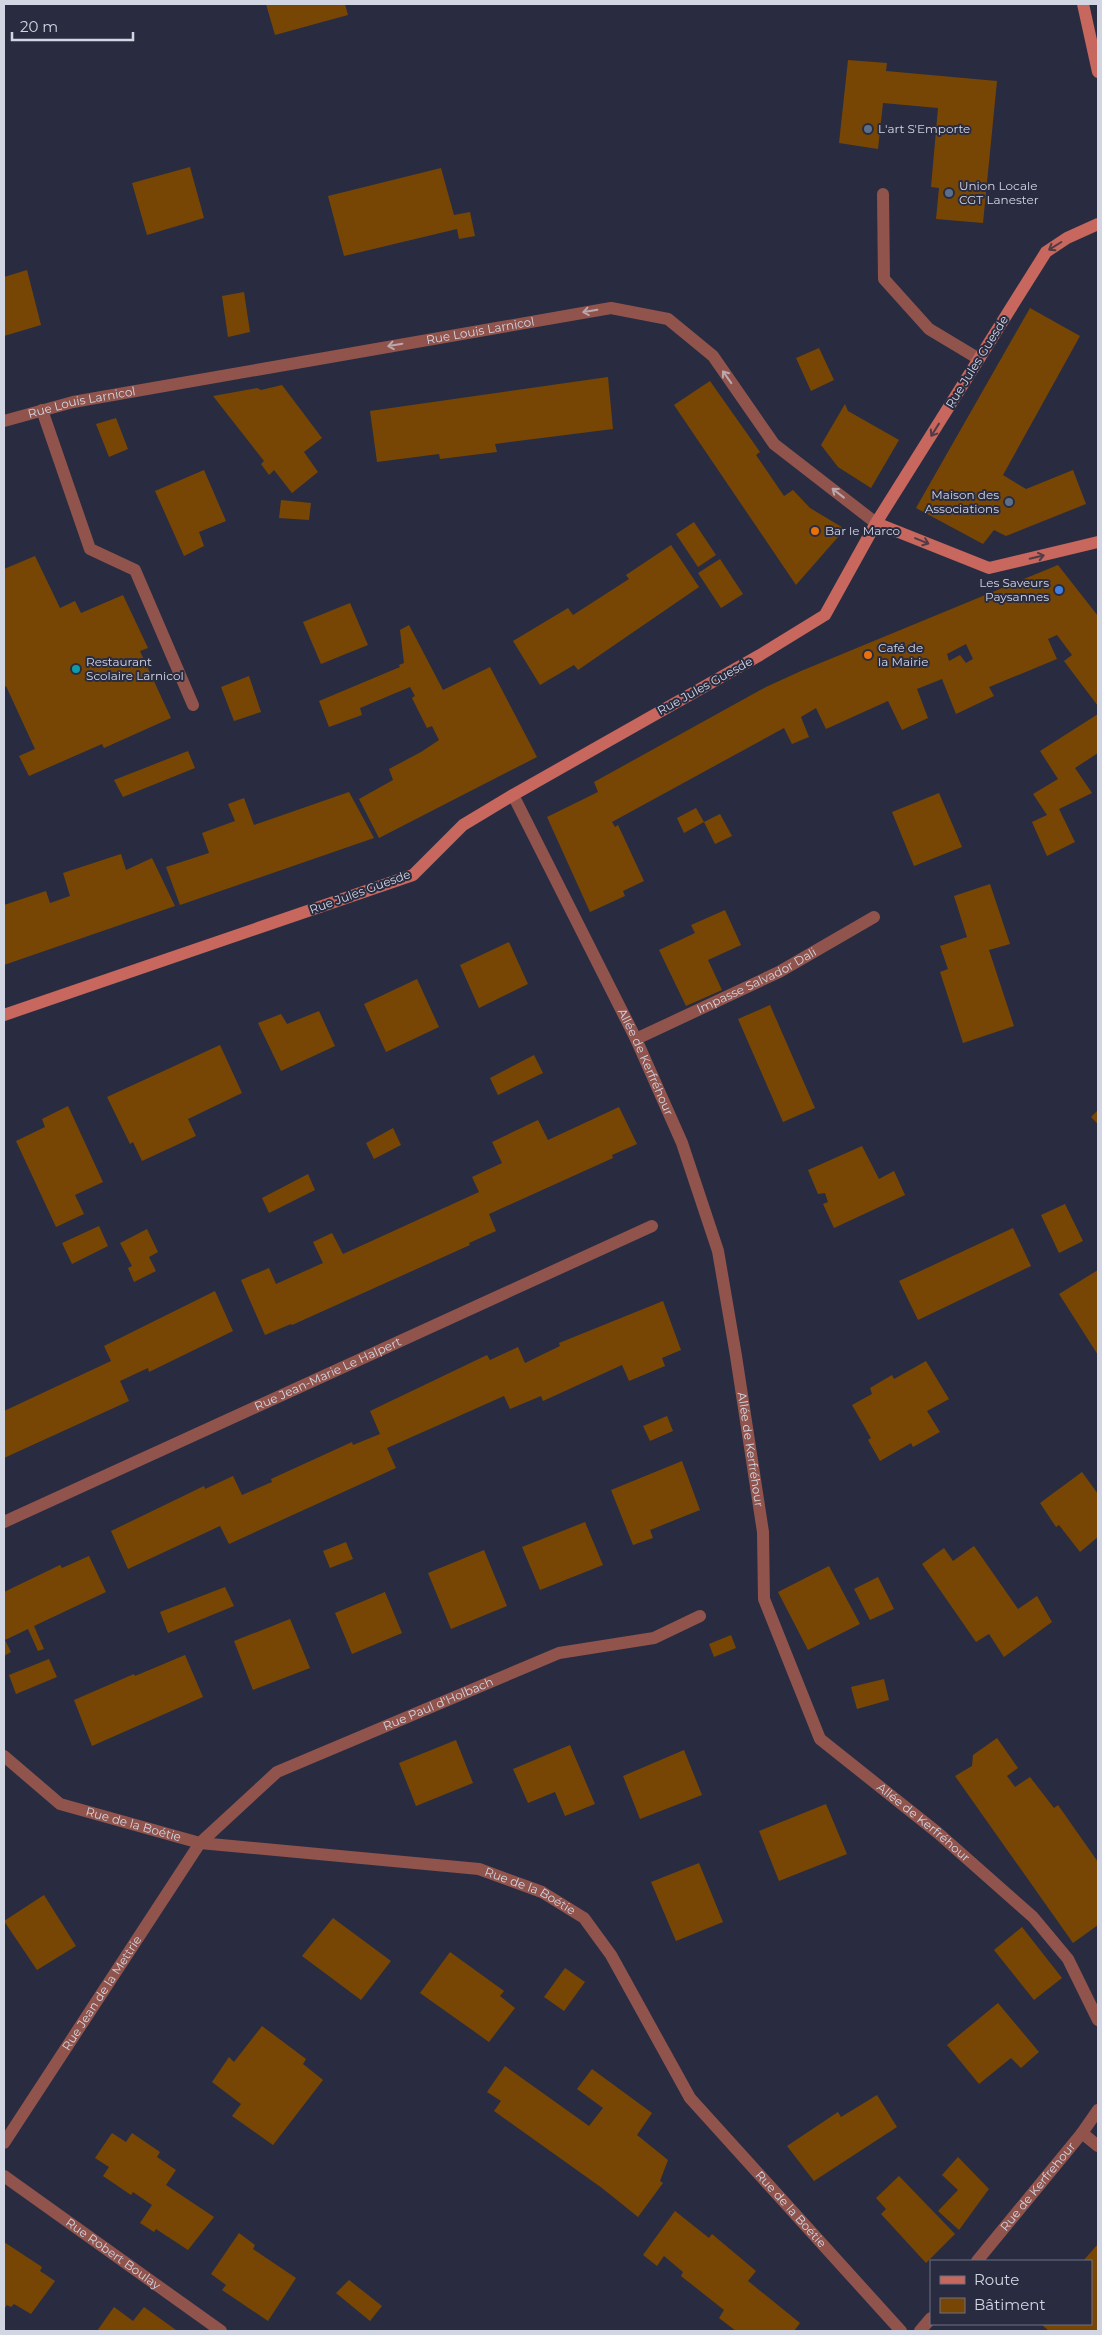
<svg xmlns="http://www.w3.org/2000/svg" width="1102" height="2335" font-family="Montserrat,sans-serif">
	<rect width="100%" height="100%" fill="#292c40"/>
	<!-- building -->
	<path fill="#774604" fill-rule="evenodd" d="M266 4H345L348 15 275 35Z
		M848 60 887 63 886 71 997 81 983 223 936 219 939 188 931 187 938 108 883 103 878 149 839 143Z
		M190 167 204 218 147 235 132 183Z
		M441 168 454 215 470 212 475 236 459 239 457 229 344 256 328 196Z
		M27 270 41 325 4 336V277Z
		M244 292 250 332 228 337 222 296Z
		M1030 308 1080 336 1003 475 1026 489 1073 470 1086 504 1006 536 994 530 983 544 916 508Z
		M819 348 834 380 811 391 796 358Z
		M608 377 613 429 495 444 497 452 440 459 439 454 377 462 370 411Z
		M710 381 760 452 756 455 784 496 793 490 810 508 845 529 796 585 674 405Z
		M282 385 322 438 304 452 318 472 292 493 274 470 269 475 261 464 264 461 213 396 257 388 261 390Z
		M845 404 848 411 899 440 871 488 838 467 821 445Z
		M116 418 128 449 109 457 96 424Z
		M204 470 226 521 199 532 204 546 184 556 155 491Z
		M281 500 311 503 309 520 279 518Z
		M694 522 716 555 698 567 676 534Z
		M671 545 699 587 578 670 574 665 540 685 513 641 568 608 573 615 629 579 626 575Z
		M35 556 60 608 75 601 81 613 123 595 148 648 140 651 171 718 104 748 102 744 29 776 19 756 35 749 6 686 4 687V569Z
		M720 559 743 594 721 608 698 573Z
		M1058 565 1098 616V706L1064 661 1072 655 1057 635 1048 639 1057 659 989 687 994 696 956 714 942 679 917 689 928 718 902 730 888 701 826 729 816 708 801 717 809 737 792 744 784 728 612 822 615 827 618 825 644 881 623 891 625 896 590 912 547 817 598 792 594 782 766 687 801 671ZM966 644 973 659 966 663 960 655 949 661 947 654Z
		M350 603 368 645 321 664 303 622Z
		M409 625 443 690 490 667 537 757 379 838 359 799 393 780 389 769 421 752 439 740 432 726 427 728 412 698 415 696 410 687 360 708 362 715 329 727 319 701 400 667 399 665 404 663 400 630Z
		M249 676 261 712 234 721 221 687Z
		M1098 714V753L1075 768 1092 793 1059 809 1075 842 1047 856 1032 822 1047 815 1033 794 1058 779 1040 751Z
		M188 751 195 768 123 797 114 780Z
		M349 792 374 838 180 905 166 867 209 853 202 833 235 821 228 804 244 798 254 825Z
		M939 793 962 847 914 866 892 812Z
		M696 808 704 822 720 814 732 836 715 844 704 822 684 833 677 818Z
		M121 854 126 870 152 858 175 906 4 965V905L46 891 50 903 70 896 63 873Z
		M990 884 1010 944 989 950 1014 1026 963 1043 940 972 948 969 940 946 967 937 954 896Z
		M725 910 741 945 708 960 722 990 686 1006 659 950 695 933 691 925Z
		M509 942 528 984 479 1008 460 965Z
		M417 979 439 1027 386 1052 364 1004Z
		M770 1005 815 1108 783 1122 738 1019Z
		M319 1011 335 1046 281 1071 258 1023 281 1014 287 1024Z
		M220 1045 242 1093 188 1119 196 1136 142 1161 133 1142 130 1144 107 1097Z
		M534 1055 543 1073 498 1095 490 1078Z
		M68 1106 103 1182 75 1195 84 1214 56 1227 16 1141 45 1127 42 1119Z
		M619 1107 637 1144 612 1155 613 1158 489 1214 496 1231 469 1243 470 1245 292 1325 291 1324 265 1335 241 1280 269 1268 276 1284 323 1263 313 1242 332 1233 343 1254 479 1192 472 1177 502 1163 492 1142 538 1120 548 1140Z
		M1098 1110V1124L1091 1117Z
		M393 1128 401 1145 374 1159 366 1143Z
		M862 1146 879 1179 894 1171 905 1195 834 1228 823 1204 828 1202 825 1193 818 1194 808 1170Z
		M308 1174 315 1190 269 1213 262 1198Z
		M1065 1204 1083 1241 1059 1253 1041 1215Z
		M99 1226 108 1246 72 1264 62 1243Z
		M1013 1228 1031 1266 918 1320 899 1281Z
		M147 1229 158 1252 149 1257 156 1271 134 1282 128 1268 132 1266 120 1243Z
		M1098 1270V1355L1059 1294Z
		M215 1291 233 1331 149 1372 148 1368 120 1381 129 1401 4 1458V1411L111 1361 104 1346Z
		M663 1301 681 1350 662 1358 665 1366 629 1381 622 1365 543 1401 541 1396 510 1409 504 1396 387 1448 396 1468 229 1544 220 1526 128 1569 111 1531 204 1486 205 1489 233 1476 242 1495 272 1482 271 1479 352 1442 353 1445 380 1434 370 1411 487 1355 490 1360 518 1347 525 1363 560 1346 559 1343Z
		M926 1361 949 1399 927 1411 940 1432 913 1447 911 1443 880 1461 868 1440 871 1438 852 1405 872 1394 870 1388 892 1375 894 1379Z
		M667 1416 673 1431 650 1441 643 1426Z
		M682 1461 700 1510 650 1530 653 1538 633 1545 611 1490Z
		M1082 1472 1098 1494V1537L1080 1552 1059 1525 1056 1527 1040 1503Z
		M585 1522 603 1565 540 1590 522 1547Z
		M346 1542 353 1559 330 1568 323 1551Z
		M974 1546 1018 1609 1037 1596 1052 1622 1004 1657 989 1634 976 1642 922 1564 944 1548 953 1561Z
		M484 1550 507 1606 451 1629 428 1573Z
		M89 1556 106 1592 34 1626 44 1649 38 1651 28 1629 5 1640 11 1652 4 1656V1592L60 1565 62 1568Z
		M829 1566 860 1624 808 1650 778 1592Z
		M878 1577 894 1609 870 1620 854 1589Z
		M225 1587 234 1606 168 1633 160 1612Z
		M385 1592 402 1633 352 1654 335 1613Z
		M290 1619 310 1668 253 1690 234 1641Z
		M731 1635 736 1648 714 1657 709 1644Z
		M185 1655 203 1697 92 1746 74 1700 134 1674 135 1676Z
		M49 1659 57 1677 16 1694 9 1675Z
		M884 1679 889 1700 857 1709 851 1687Z
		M997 1738 1018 1768 1007 1776 1015 1787 1030 1777 1054 1808 1058 1805 1098 1862V1925L1073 1943 955 1776 972 1766 973 1755Z
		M456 1740 473 1783 416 1806 399 1763Z
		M570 1745 595 1804 565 1816 555 1792 528 1803 513 1769Z
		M684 1750 702 1795 640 1819 623 1776Z
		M826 1804 847 1854 779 1881 759 1831Z
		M699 1863 723 1922 676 1941 651 1882Z
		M44 1895 76 1946 37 1970 4 1921Z
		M333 1918 391 1961 361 2000 302 1956Z
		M1022 1927 1062 1978 1034 2000 994 1950Z
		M450 1952 504 1991 500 1996 515 2008 489 2042 420 1993Z
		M565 1968 585 1982 564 2011 544 1997Z
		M998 2003 1039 2052 1021 2068 1011 2058 979 2084 947 2045Z
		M262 2026 306 2059 303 2064 323 2080 273 2145 232 2116 241 2104 212 2082 229 2057 234 2062Z
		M505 2066 589 2126 603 2108 577 2089 592 2069 652 2113 637 2135 668 2160 660 2181 663 2183 638 2217 602 2188 494 2111 501 2101 487 2092Z
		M877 2095 897 2127 814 2181 787 2146 838 2112 841 2117Z
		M112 2133 126 2142 132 2133 160 2152 157 2157 176 2170 166 2185 214 2217 188 2250 156 2229 154 2232 140 2223 152 2205 133 2192 131 2195 103 2176 109 2167 95 2158Z
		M958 2157 989 2189 959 2230 938 2211 958 2190 942 2175Z
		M899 2176 955 2234 926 2263 881 2214 886 2209 876 2198Z
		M675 2211 709 2238 712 2234 756 2271 748 2281 800 2323 794 2331H736L719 2318 724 2310 681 2276 683 2272 664 2256 657 2266 643 2255Z
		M239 2233 255 2245 253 2249 296 2278 268 2321 222 2290 226 2285 211 2274Z
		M4 2242 42 2267 40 2271 55 2281 31 2314 14 2304 11 2307 7 2305 4 2309Z
		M1098 2244V2331H1049L1041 2324H1091V2261H1083Z
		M349 2280 382 2306 370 2321 336 2293Z
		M114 2307 133 2321 144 2307 176 2330 97 2331Z"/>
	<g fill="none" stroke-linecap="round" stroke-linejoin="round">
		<!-- lane -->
		<path stroke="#90544d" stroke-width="12" d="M883 194 884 279 929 329 979 359
			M42 410 90 549 135 570 193 705"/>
		<!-- street -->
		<g stroke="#90544d" stroke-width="12">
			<path id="s1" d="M4 421 73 402 611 308 668 319 713 356 774 444 876 523"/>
			<path id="s2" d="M513 795 636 1039 682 1143 718 1251 736 1356 763 1532 764 1599 820 1739 938 1833 1033 1917 1068 1959 1098 2020"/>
			<path id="s3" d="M636 1039 779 972 874 917"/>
			<path id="s4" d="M4 1522 652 1226"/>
			<path id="s5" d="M4 1756 60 1804 200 1843 479 1869 542 1892 584 1918 611 1955 690 2098 901 2331"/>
			<path d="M1082 2133 1098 2146"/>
			<path id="s6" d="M4 2143 200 1843 277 1772 559 1653 654 1638 700 1616"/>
			<path id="s7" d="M4 2176 221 2331"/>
			<path id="s8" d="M977 2261 1082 2133 1098 2110"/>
			<path d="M920 2331 931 2318"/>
		</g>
		<!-- secondary -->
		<path stroke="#c7675d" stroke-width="12" d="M1083 4 1098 72
			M876 523 989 568 1098 542
			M4 1015 413 875 463 825 513 795 760 655 825 615 876 523 1046 252 1067 238 1098 224"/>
	</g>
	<!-- one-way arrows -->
	<defs><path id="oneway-shaft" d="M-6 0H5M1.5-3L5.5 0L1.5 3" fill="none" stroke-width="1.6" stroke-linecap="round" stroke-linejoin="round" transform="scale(1.25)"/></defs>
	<g stroke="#503b47">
		<use href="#oneway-shaft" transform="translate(1055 246) rotate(148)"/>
		<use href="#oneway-shaft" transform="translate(935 430) rotate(122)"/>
		<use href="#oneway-shaft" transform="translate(922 541) rotate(22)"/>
		<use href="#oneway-shaft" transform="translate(1037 557) rotate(-13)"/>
	</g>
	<g stroke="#bba8ae">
		<use href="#oneway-shaft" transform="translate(590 311) rotate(170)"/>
		<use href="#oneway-shaft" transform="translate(395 345) rotate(170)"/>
		<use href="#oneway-shaft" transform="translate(727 377) rotate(-125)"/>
		<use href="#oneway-shaft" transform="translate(838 493) rotate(-142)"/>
	</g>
	<!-- markers -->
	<g fill="#5c6f8a" stroke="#292c40" stroke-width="2">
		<circle cx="868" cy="129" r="5"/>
		<circle cx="949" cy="193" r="5"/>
		<circle cx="1009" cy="502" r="5"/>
	</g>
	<g fill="#e8710a" stroke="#292c40" stroke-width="2">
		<circle cx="815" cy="531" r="5"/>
		<circle cx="868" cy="655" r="5"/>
	</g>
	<circle fill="#3f7fe0" stroke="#292c40" stroke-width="2" cx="1059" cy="590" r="5"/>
	<circle fill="#0f9aa8" stroke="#292c40" stroke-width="2" cx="76" cy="669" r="5"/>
	<g text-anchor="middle" stroke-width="4" stroke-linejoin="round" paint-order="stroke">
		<!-- poi labels -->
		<g font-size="12" fill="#d2d5e2" stroke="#292c40" text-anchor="start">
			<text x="878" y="133">L'art S'Emporte</text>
			<text x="959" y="190">Union Locale<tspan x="959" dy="14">CGT Lanester</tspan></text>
			<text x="999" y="499" text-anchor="end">Maison des<tspan x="999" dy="14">Associations</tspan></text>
			<text x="825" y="535">Bar le Marco</text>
			<text x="1049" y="587" text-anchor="end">Les Saveurs<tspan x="1049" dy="14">Paysannes</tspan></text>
			<text x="878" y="652">Café de<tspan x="878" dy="14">la Mairie</tspan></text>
			<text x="86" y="666">Restaurant<tspan x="86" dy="14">Scolaire Larnicol</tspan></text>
		</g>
		<!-- street labels -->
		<g font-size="12" fill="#d2d5e2" stroke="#292c40">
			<text dy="4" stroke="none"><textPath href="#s1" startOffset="485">Rue Louis Larnicol</textPath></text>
			<text transform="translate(977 362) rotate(-58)" y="4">Rue Jules Guesde</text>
			<text dy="4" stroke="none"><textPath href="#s1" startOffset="80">Rue Louis Larnicol</textPath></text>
			<text transform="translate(705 686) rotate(-29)" y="4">Rue Jules Guesde</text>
			<text transform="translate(360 892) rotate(-20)" y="4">Rue Jules Guesde</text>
			<text dy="4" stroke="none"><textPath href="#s3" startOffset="134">Impasse Salvador Dali</textPath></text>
			<text dy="4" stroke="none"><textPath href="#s2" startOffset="298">Allée de Kerfréhour</textPath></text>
			<text dy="4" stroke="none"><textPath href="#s4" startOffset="356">Rue Jean-Marie Le Halpert</textPath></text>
			<text dy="4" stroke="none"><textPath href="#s2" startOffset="702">Allée de Kerfréhour</textPath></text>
			<text dy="4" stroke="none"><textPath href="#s6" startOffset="638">Rue Paul d'Holbach</textPath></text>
			<text dy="4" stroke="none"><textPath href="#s2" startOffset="1136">Allée de Kerfréhour</textPath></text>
			<text dy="4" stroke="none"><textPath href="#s5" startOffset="150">Rue de la Boétie</textPath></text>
			<text dy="4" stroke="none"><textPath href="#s5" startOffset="555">Rue de la Boétie</textPath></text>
			<text dy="4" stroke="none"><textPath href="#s6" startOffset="179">Rue Jean de la Mettrie</textPath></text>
			<text dy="4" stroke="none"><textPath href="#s8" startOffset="96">Rue de Kerfrehour</textPath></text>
			<text dy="4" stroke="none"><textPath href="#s5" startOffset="975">Rue de la Boétie</textPath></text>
			<text dy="4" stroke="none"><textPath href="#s7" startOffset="134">Rue Robert Boulay</textPath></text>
		</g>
	</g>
	<!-- border -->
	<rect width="1102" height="2335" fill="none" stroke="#d2d5e2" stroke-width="10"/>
	<!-- legend -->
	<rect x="930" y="2260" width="162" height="65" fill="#292c40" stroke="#6d7081"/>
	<rect x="940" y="2276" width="25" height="8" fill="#c7675d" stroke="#6d7081"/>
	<text x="974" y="2285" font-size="15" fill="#d2d5e2">Route</text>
	<rect x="940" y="2298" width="25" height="15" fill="#774604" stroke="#6d7081"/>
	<text x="974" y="2310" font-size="15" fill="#d2d5e2">Bâtiment</text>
	<!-- scale -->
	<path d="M12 32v8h121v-8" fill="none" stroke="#d2d5e2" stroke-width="2.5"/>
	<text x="20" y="32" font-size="15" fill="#d2d5e2" stroke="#292c40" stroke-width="4" paint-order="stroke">20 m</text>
</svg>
